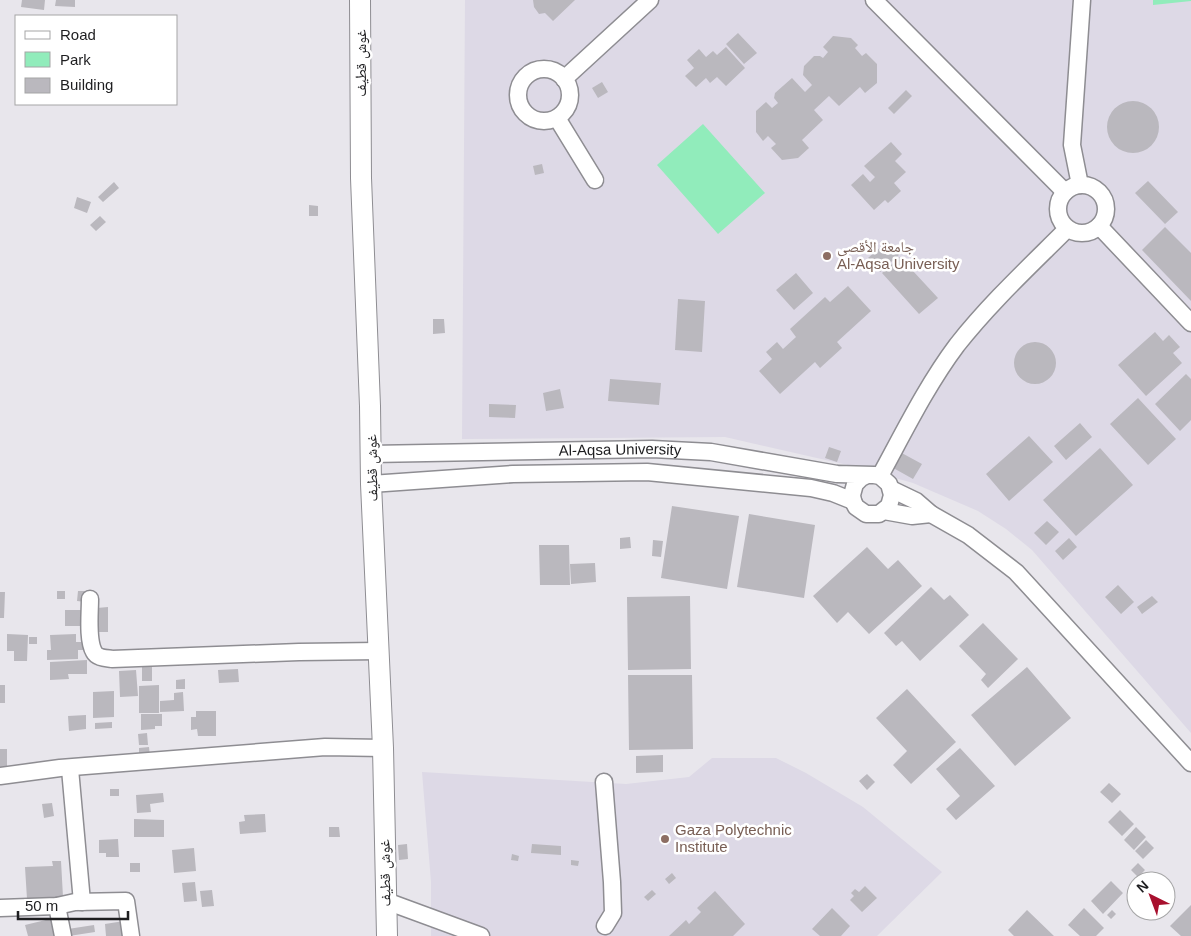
<svg xmlns="http://www.w3.org/2000/svg" width="1191" height="936" font-family="Helvetica,'Noto Naskh Arabic',sans-serif">
	<rect width="100%" height="100%" fill="#e8e6ec"/>
	<!-- built -->
	<path fill="#ddd9e6" d="M465 0H1191V733L1032 550 1006 529 978 511 913 483 852 466 725 437 462 439Z
		M712 758H776L806 773 863 807 942 872 877 936H431V882L422 772 626 784 689 777Z"/>
	<!-- green -->
	<path fill="#91ecbb" d="M1153 0H1191V1L1153 5Z
		M703 124 765 193 718 234 657 165Z"/>
	<!-- building -->
	<path fill="#bab8be" d="M22 0H45L44 10 21 7Z
		M56 0H75V7L55 6Z
		M533 0H575L553 21 545 13 539 14 534 7Z
		M738 33 757 53 744 64 726 44Z
		M833 36 851 38 858 45 855 48 862 56 866 53 877 64V83L865 93 860 87 839 106 829 96 814 110 823 120 802 140 809 148 798 158 782 160 771 148 776 144 768 136 763 141 756 132V111L766 102 772 108 778 103 774 98 775 93 792 78 805 92 812 85 803 75 804 66 814 56H820L823 58 828 52 823 47Z
		M726 47 745 68 726 86 717 77 710 83 706 78 696 87 685 76 694 68 687 60 699 49 706 57 713 51 717 55Z
		M602 82 608 92 598 98 592 88Z
		M906 90 912 96 894 114 888 108Z
		M1107 127a26 26 0 1 1 52 0a26 26 0 1 1-52 0Z
		M891 142 902 154 895 161 906 172 894 183 901 191 888 203 885 200 874 210 851 185 863 174 870 182 875 177 864 166Z
		M542 164 544 173 535 175 533 166Z
		M1148 181 1178 212 1165 224 1135 193Z
		M114 182 119 188 103 202 98 197Z
		M77 197 91 202 87 213 74 208Z
		M309 205 318 206V216H309Z
		M100 216 106 222 96 231 90 225Z
		M1165 227 1191 253V301L1142 250Z
		M888 241 900 254 880 272 868 258Z
		M900 257 938 298 919 314 882 273Z
		M796 273 813 293 794 310 776 290Z
		M848 286 871 311 837 342 842 348 820 368 815 362 780 394 759 371 772 359 766 352 777 342 783 349 796 337 790 329 825 297 830 302Z
		M678 299 705 301 702 352 675 350Z
		M433 319H444L445 333 433 334Z
		M1155 332 1163 341 1169 335 1180 347 1173 353 1182 363 1146 396 1118 365Z
		M1014 363a21 21 0 1 1 42 0a21 21 0 1 1-42 0Z
		M1186 374 1191 379V420L1180 431 1155 404Z
		M610 379 661 383 659 405 608 401Z
		M560 389 564 408 546 411 543 393Z
		M1138 398 1176 439 1148 465 1110 424Z
		M489 404 516 405 515 418 489 417Z
		M1080 423 1092 437 1066 460 1054 446Z
		M1029 436 1053 462 1009 501 986 474Z
		M887 445 922 464 913 479 879 460Z
		M829 447 841 451 837 462 825 458Z
		M1100 448 1133 485 1076 536 1043 500Z
		M672 506 739 516 727 589 661 578Z
		M749 514 815 525 804 598 737 587Z
		M1047 521 1059 532 1046 545 1034 533Z
		M630 537 631 548 620 549V538Z
		M1069 538 1077 547 1063 560 1055 551Z
		M653 540 663 541 661 557 652 556Z
		M539 545H569L570 585H540Z
		M867 547 888 569 898 560 922 586 869 634 848 612 837 623 813 596Z
		M595 563 596 582 571 584 570 564Z
		M1118 585 1134 602 1121 614 1105 597Z
		M931 587 944 600 950 595 969 615 920 661 902 641 896 646 884 633Z
		M57 591H65V599H57Z
		M78 591H87L86 602 77 601Z
		M0 592H5L4 618H0Z
		M690 596 691 669 628 670 627 597Z
		M1152 596 1158 602 1142 614 1137 607Z
		M108 607V632H98L97 608Z
		M65 610H86V619H80V626H65Z
		M983 623 1018 659 988 688 981 680 986 674 959 646Z
		M7 634 28 635 27 661H14V651H7Z
		M76 634V642H87L88 650H78V659L47 660V650H51L50 635Z
		M29 637H37V644H29Z
		M87 660V674H68L69 679 50 680V662Z
		M142 666H152V681H142Z
		M1027 667 1071 718 1015 766 971 715Z
		M238 669 239 682 219 683 218 670Z
		M136 670 138 696 120 697 119 671Z
		M628 675H692L693 749 629 750Z
		M185 679V689H176V680Z
		M0 685H5V703H0Z
		M159 685V713H139V686Z
		M907 689 956 742 911 784 893 765 907 751 876 718Z
		M114 691V717L93 718V692Z
		M183 692 184 711 160 712V701L174 700V693Z
		M196 711H216V736H198L197 729 191 730V717H196Z
		M141 714H162V726H155V729L141 730Z
		M86 715V729L69 731 68 716Z
		M112 722V728L95 729V723Z
		M147 733 148 745H139L138 734Z
		M149 747 150 757 139 758V748Z
		M960 748 995 786 956 820 946 809 960 796 936 769Z
		M0 749H7V768H0Z
		M663 755V772L636 773V756Z
		M867 774 875 782 867 790 859 781Z
		M1109 783 1121 794 1112 803 1100 792Z
		M110 789H119V796H110Z
		M163 793 164 802 150 804 151 812 137 813 136 795Z
		M52 803 54 816 44 818 42 804Z
		M1120 810 1134 824 1122 836 1108 822Z
		M265 814 266 832 240 834 239 822 245 821 244 815Z
		M134 819 164 820V837H134Z
		M329 827H339L340 837H329Z
		M1136 827 1146 837 1134 850 1124 840Z
		M118 839 119 857H106V853H99V840Z
		M1146 840 1154 848 1143 859 1135 851Z
		M407 844 408 859 399 860 398 845Z
		M532 844 561 846V855L531 853Z
		M194 848 196 871 174 873 172 850Z
		M512 854 519 856 518 861 511 860Z
		M571 860 579 861 578 866 571 865Z
		M52 861H61L63 897 27 899 25 867 53 866Z
		M130 863H140V872H130Z
		M1138 863 1145 870 1138 877 1131 870Z
		M1146 872 1151 877 1146 881 1142 877Z
		M672 873 676 878 669 884 665 879Z
		M1111 881 1123 893 1103 914 1091 901Z
		M195 882 197 901 184 902 182 883Z
		M865 886 877 898 862 912 850 900 854 896 851 893 855 889 859 892Z
		M212 890 214 906 202 907 200 891Z
		M652 890 656 894 648 901 644 897Z
		M715 891 745 924 733 936H669L686 920 689 924 701 912 697 908Z
		M1191 905V936H1181L1170 926Z
		M832 908 850 926 841 936H820L812 929Z
		M1084 908 1104 928 1096 936H1080L1068 925Z
		M1027 910 1054 936H1014L1008 930Z
		M1112 910 1116 914 1111 919 1107 915Z
		M54 918 58 936H28L25 925Z
		M124 921 126 936H106L105 924Z
		M94 925 95 932 69 936 68 929Z"/>
	<g fill="none" stroke-linecap="round" stroke-linejoin="round">
		<!-- minor casing -->
		<g stroke="#8e8d92" stroke-width="19">
			<g id="minor">
				<path d="M874 0 1065 192"/>
				<circle cx="544" cy="95" r="26"/>
				<path d="M564 79 650 0"/>
				<path d="M557 118 595 180"/>
				<circle cx="1082" cy="209" r="24"/>
				<path d="M1080 185 1072 145 1082 0"/>
				<path d="M1099 226 1191 323"/>
				<path id="s1" d="M371 454 652 449 711 452 837 474 874 475 880 476 889 484 892 495 889 506 879 514H866L856 507 853 501 852 495 855 484 861 478 867 475"/>
				<path d="M880 476C904 432 927 385 957 345 990 303 1030 266 1067 229"/>
				<path d="M371 484 513 474 647 472 811 488 833 493 853 501"/>
				<path d="M891 489 916 501 931 514 968 535 1016 572 1191 763"/>
				<path d="M884 511 912 516 931 514"/>
				<path d="M90 599C90 613 87 640 94 652 97 658 106 658 112 659L299 652 379 651"/>
				<path d="M70 769 82 902"/>
				<path d="M0 776 60 768 325 747 383 748"/>
				<path d="M604 782 612 882 613 913 605 926"/>
				<path d="M386 901 481 936"/>
				<path d="M57 906 63 936"/>
				<path d="M0 908 57 906 75 902 126 901 131 936"/>
			</g>
		</g>
		<!-- major casing -->
		<g stroke="#8e8d92" stroke-width="22">
			<path id="major" d="M360 0 361 178 370 406 371 484 383 748 387 936"/>
		</g>
		<!-- minor -->
		<use href="#minor" stroke="#fff" stroke-width="16"/>
		<!-- major -->
		<use href="#major" stroke="#fff" stroke-width="20"/>
	</g>
	<!-- markers -->
	<g fill="#8d6e63" stroke="#fff" stroke-width="2">
		<circle cx="827" cy="256" r="5"/>
		<circle cx="665" cy="839" r="5"/>
	</g>
	<g text-anchor="middle" stroke-width="5" stroke-linejoin="round" paint-order="stroke">
		<!-- street labels -->
		<g font-size="15" fill="#1e1e20" stroke="#fff">
			<text transform="translate(361 63) rotate(-90)" y="5">غوش قطيف</text>
			<text dy="5" stroke="none"><textPath href="#s1" startOffset="249">Al-Aqsa University</textPath></text>
			<text transform="translate(372 468) rotate(-91)" y="5">غوش قطيف</text>
			<text transform="translate(385 873) rotate(-91)" y="5">غوش قطيف</text>
		</g>
		<!-- education labels -->
		<g font-size="15" fill="#785e54" stroke="#fff" text-anchor="start">
			<text x="837" y="252">جامعة الأقصى<tspan x="837" dy="17">Al-Aqsa University</tspan></text>
			<text x="675" y="835">Gaza Polytechnic<tspan x="675" dy="17">Institute</tspan></text>
		</g>
	</g>
	<!-- legend -->
	<rect x="15" y="15" width="162" height="90" fill="#ffffff" stroke="#a5a5a6"/>
	<rect x="25" y="31" width="25" height="8" fill="#ffffff" stroke="#a5a5a6"/>
	<text x="60" y="40" font-size="15" fill="#1e1e20">Road</text>
	<rect x="25" y="52" width="25" height="15" fill="#91ecbb" stroke="#a5a5a6"/>
	<text x="60" y="65" font-size="15" fill="#1e1e20">Park</text>
	<rect x="25" y="78" width="25" height="15" fill="#bab8be" stroke="#a5a5a6"/>
	<text x="60" y="90" font-size="15" fill="#1e1e20">Building</text>
	<!-- north arrow -->
	<g transform="translate(1151 896) rotate(318)"><circle r="24" fill="#ffffff" stroke="#a5a5a6"/>
	<path d="M0-4L9 19L0 12L-9 19Z" fill="#a8102e"/>
	<text y="-8" font-size="14" font-weight="bold" text-anchor="middle" fill="#1e1e20">N</text>
	</g>
	<!-- scale -->
	<path d="M18 911v8h110v-8" fill="none" stroke="#1e1e20" stroke-width="2.5"/>
	<text x="25" y="911" font-size="15" fill="#1e1e20" stroke="#ffffff" stroke-width="4" paint-order="stroke">50 m</text>
</svg>
